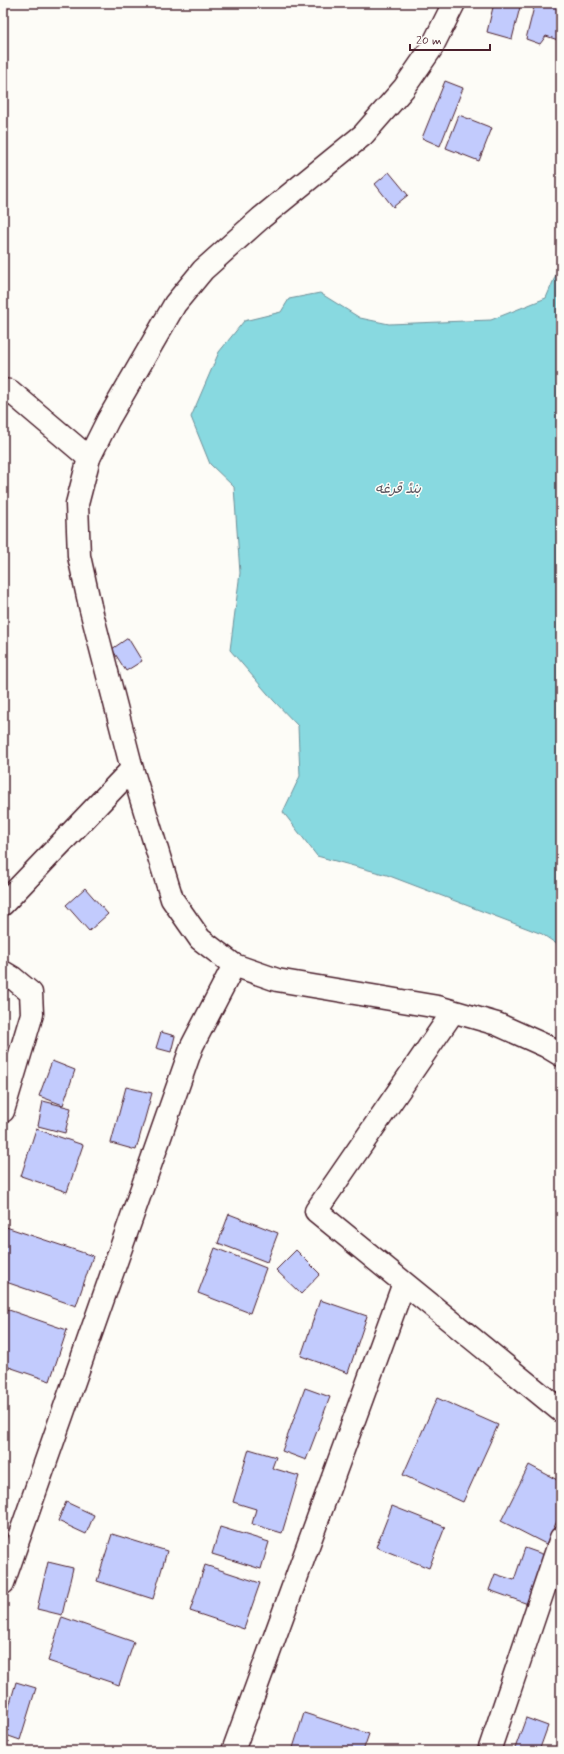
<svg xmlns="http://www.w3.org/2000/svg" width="564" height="1754" font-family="Mynerve,'Playpen Sans Arabic',sans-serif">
	<rect width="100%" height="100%" fill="#fdfcf7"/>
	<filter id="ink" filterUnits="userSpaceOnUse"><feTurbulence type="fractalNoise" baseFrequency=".025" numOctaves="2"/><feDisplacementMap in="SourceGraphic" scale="8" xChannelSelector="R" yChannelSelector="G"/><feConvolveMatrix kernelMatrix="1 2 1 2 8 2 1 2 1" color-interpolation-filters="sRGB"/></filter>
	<g filter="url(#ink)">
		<!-- water -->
		<path fill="#88d9e0" stroke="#6f8f98" d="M561 263V947L542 934 387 875 317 856 283 812 300 776 298 726 274 701 230 650 240 573 234 487 210 464 191 417 219 352 244 321 281 312 289 299 320 293 360 318 389 324 491 320 546 298Z"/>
		<!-- building -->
		<path fill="#c2cbfd" stroke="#4a1f2b" d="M494 3H521L512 39 487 32Z
			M535 3H561V41L546 36 540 44 526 39Z
			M445 81 463 88 440 146 422 138Z
			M459 115 492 128 479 161 446 148Z
			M389 172 408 195 393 207 375 184Z
			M128 638 142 661 126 671 112 649Z
			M85 888 108 914 89 931 66 905Z
			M161 1032 175 1036 171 1052 156 1048Z
			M3 1057 10 1060 3 1079Z
			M52 1061 75 1070 63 1105 39 1096Z
			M126 1087 152 1093 136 1150 111 1143Z
			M43 1101 71 1108 65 1133 38 1126Z
			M36 1129 83 1145 67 1192 21 1176Z
			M229 1214 278 1233 267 1262 218 1243Z
			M3 1226 93 1256 76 1306 3 1281Z
			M215 1248 266 1268 250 1313 198 1293Z
			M296 1250 320 1274 301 1294 276 1270Z
			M320 1300 367 1316 348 1373 301 1356Z
			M3 1308 67 1330 50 1381 3 1365Z
			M305 1388 330 1397 306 1460 282 1451Z
			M437 1398 498 1425 463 1502 403 1475Z
			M249 1449 276 1457 272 1468 299 1476 282 1533 252 1524 256 1509 233 1502Z
			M529 1465 561 1482V1513L546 1544 501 1521Z
			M66 1502 94 1515 86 1534 58 1521Z
			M392 1506 445 1527 429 1568 376 1547Z
			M220 1527 269 1542 261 1569 212 1554Z
			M112 1534 167 1551 153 1599 97 1581Z
			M525 1548 545 1555 528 1604 489 1590 495 1574 514 1580Z
			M48 1562 73 1568 62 1615 37 1609Z
			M205 1565 260 1583 244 1629 190 1611Z
			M62 1617 134 1642 119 1685 48 1661Z
			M16 1682 36 1688 20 1740 3 1734V1728Z
			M304 1713 369 1734 363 1751H292Z
			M526 1718 548 1726 539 1751H514Z"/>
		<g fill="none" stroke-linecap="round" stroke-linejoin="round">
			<!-- street casing -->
			<g stroke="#4a1f2b" stroke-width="25">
				<path id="street" d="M3 390 10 391 89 458
					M3 972 13 978 31 993 32 1014 3 1111
					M453 1012 316 1211 561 1411
					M3 1583 192 1046 234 965
					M233 1751 404 1283
					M489 1751 561 1538"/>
			</g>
			<!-- secondary casing -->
			<g stroke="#4a1f2b" stroke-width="25">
				<path id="secondary" d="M454 3 431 49 404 88 363 135 261 218 203 270 175 304 108 420 89 458 77 504 79 556 90 606 132 769 172 899 200 939 234 965 277 980 438 1007 497 1024 546 1046 561 1055
					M3 904 132 769"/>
			</g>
			<!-- street -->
			<use href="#street" stroke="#fdfcf7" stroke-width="22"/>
			<!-- secondary -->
			<use href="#secondary" stroke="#fdfcf7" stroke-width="22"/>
		</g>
	</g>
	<g text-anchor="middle" stroke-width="3" stroke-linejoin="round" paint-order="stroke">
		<!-- water labels -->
		<g font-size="14" font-style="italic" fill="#5d5761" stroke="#fdfcf7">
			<text x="398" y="493">بندٔ قرغه</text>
		</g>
	</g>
	<!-- margin -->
	<rect width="564" height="1754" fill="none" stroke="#fdfcf7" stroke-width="16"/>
	<rect x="8" y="8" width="548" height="1738" fill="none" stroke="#4a1f2b" stroke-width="1.5" filter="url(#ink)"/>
	<!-- scale -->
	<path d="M410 44v6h80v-6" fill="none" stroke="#4a1f2b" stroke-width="2"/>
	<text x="416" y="44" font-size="12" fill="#4a1f2b" stroke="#fdfcf7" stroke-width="3" paint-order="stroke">20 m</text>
</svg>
